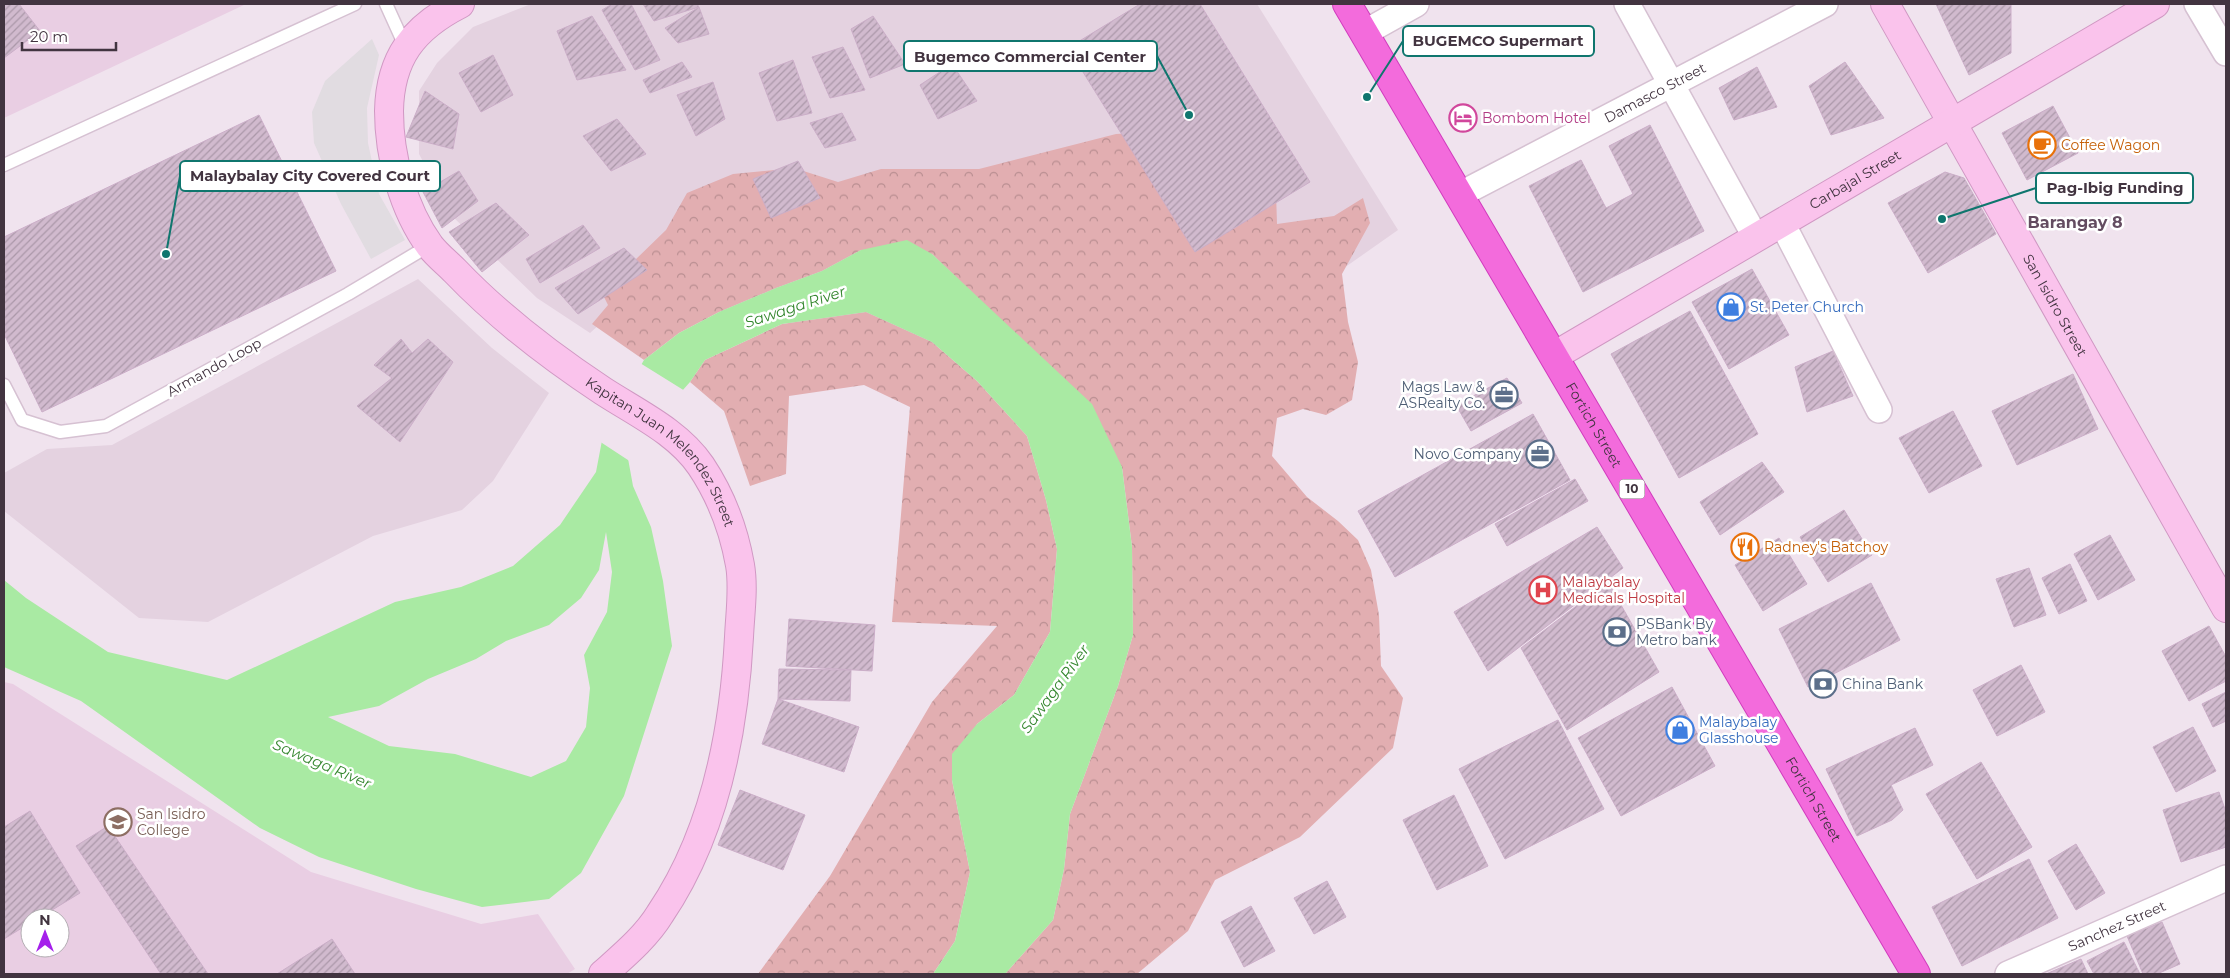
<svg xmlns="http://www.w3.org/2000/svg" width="2230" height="978" font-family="Montserrat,sans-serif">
	<defs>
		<pattern id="forest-crowns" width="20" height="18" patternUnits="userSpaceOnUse" patternTransform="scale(1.25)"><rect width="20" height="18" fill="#e2aeb1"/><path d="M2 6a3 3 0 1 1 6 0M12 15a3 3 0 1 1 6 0" fill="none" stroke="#b98e91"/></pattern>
		<pattern id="building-hatch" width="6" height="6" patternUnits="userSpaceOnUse" patternTransform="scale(1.25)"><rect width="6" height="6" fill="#d1bace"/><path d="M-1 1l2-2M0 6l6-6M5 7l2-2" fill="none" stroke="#ab98a9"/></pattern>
	</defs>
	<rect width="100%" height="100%" fill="#f0e3ee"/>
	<!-- residential -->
	<path fill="#e4d2e0" d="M531 4H1257L1398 230 1179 384 629 298 590 333 537 298 452 216 419 154V91L437 63 473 27Z
		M418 279 492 348 549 393 493 481 462 510 373 536 208 622 139 618 4 511V473L47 449 112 445Z"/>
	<!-- education -->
	<path fill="#e9cee3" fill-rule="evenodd" d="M4 4H246L4 118Z
		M4 682 13 684 311 872 481 924 538 914 575 969 567 974H4ZM30 918H60V948H30Z"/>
	<!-- forest -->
	<path fill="url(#forest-crowns)" d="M1151 132 1276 192 1277 224 1334 216 1363 198 1370 223 1342 274 1348 322 1358 362 1352 400 1326 415 1303 409 1277 418 1272 456 1307 497 1338 521 1358 540 1371 570 1379 615 1381 666 1403 698 1393 748 1300 837 1215 880 1188 931 1137 974H1005L1053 920 1064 869 1070 814 1118 686 1133 635 1132 547 1122 467 976 296 932 254 861 250 822 271 776 288 719 312 679 333 644 360 592 324 608 305 598 285 634 261 666 230 687 193 733 174 794 168 838 182 881 169H979L1116 134Z
		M866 312 932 342 977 381 1027 436 1046 500 1057 549 1050 632 1014 695 977 724 952 780 970 872 955 941 933 974H758L830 876 932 702 997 626 892 622 910 407 864 385 789 396 786 474 750 486 724 411 690 382 705 360 782 324Z"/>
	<!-- parking -->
	<path fill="#e1dce1" d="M372 39 379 55 367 108 368 143 379 194 405 240 371 259 341 204 314 143 312 112 325 81Z"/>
	<!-- water -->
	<path fill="#a9eaa3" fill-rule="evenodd" d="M907 240 932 254 1092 404 1122 467 1132 547 1133 635 1118 686 1070 814 1064 869 1053 920 1005 974H933L955 941 970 872 952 780V754L977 724 1014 695 1050 632 1057 549 1046 500 1027 436 977 381 932 342 866 312 782 324 705 360 690 382 627 453 633 486 651 527 663 581 672 646 624 796 581 873 549 899 482 907 416 889 319 857 260 828 81 701 4 667V580L26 598 108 652 227 680 395 602 461 587 513 566 560 525 596 472 604 430 644 360 679 333 719 312 776 288 822 271 861 250ZM606 532 612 572 607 612 584 655 590 688 586 727 566 761 531 777 455 754 389 746 328 717 379 706 428 679 476 659 506 641 549 625 581 598 599 570Z"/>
	<!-- pier -->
	<path fill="#f0e3ee" d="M640 363 685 391 630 454 631 462 599 441 602 429Z"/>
	<!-- building -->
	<path fill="url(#building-hatch)" stroke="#cbaec8" d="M4 4H19L40 31 4 58Z
		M612 4H631L660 60 635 70 602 10Z
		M643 4H697L699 7 654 21Z
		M1140 4H1200L1310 182 1195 252 1068 48Z
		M1936 4H2011V53L1969 75Z
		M699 7 709 34 678 43 665 28Z
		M592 16 626 70 577 80 557 31Z
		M873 16 905 64 870 78 851 29Z
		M843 47 865 90 830 98 812 57Z
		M493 55 513 95 481 112 459 73Z
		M793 60 812 113 777 121 759 73Z
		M682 62 692 77 650 93 643 80Z
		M1845 62 1884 118 1831 135 1809 86Z
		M952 64 977 101 938 119 920 85Z
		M1757 67 1777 107 1734 120 1719 88Z
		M713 82 725 119 696 136 677 95Z
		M425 91 459 114 453 149 406 137Z
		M2053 106 2078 153 2027 180 2002 133Z
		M842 113 856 140 825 148 810 123Z
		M259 115 336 271 42 412 4 334V237Z
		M617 119 646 154 611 171 583 136Z
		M1650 125 1704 231 1583 292 1529 186 1581 160 1606 208 1633 194 1609 146Z
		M798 161 820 198 771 218 753 179Z
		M459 171 478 201 442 228 423 192Z
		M1945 172 1964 178 1996 234 1928 273 1888 203Z
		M496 203 529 235 482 272 449 232Z
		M583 225 600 248 540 283 526 259Z
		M624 248 647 270 578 314 555 288Z
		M1752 269 1789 335 1729 369 1692 302Z
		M1690 311 1758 434 1679 478 1611 354Z
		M401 339 412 353 428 339 453 362 400 442 357 406 392 378 374 365Z
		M1833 351 1853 396 1807 412 1795 367Z
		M2073 374 2098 429 2017 465 1992 411Z
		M1507 378 1522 403 1471 431 1456 405Z
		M1953 411 1982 466 1929 493 1899 438Z
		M1533 414 1570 480 1395 577 1358 511Z
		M1762 462 1784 492 1720 535 1700 502Z
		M1575 479 1588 501 1507 546 1495 524Z
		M1844 510 1872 555 1828 582 1800 537Z
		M1597 527 1623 568 1488 671 1454 612Z
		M2110 535 2135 580 2098 600 2074 554Z
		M1779 538 1807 584 1763 611 1735 565Z
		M2070 564 2087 601 2059 614 2042 578Z
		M2029 568 2046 615 2014 627 1996 579Z
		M1608 582 1659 672 1567 730 1521 648Z
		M1871 583 1900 640 1808 687 1779 629Z
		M789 619 875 625 872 671 786 666Z
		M2209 626 2226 657V681L2189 701 2162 651Z
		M2021 665 2045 712 1997 736 1973 690Z
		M779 669 851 670 850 701 778 699Z
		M1672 687 1715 766 1621 816 1578 738Z
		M2226 692V721L2213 727 2202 704Z
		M778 699 859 727 844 772 762 744Z
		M1558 720 1604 809 1505 859 1459 769Z
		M2193 727 2216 771 2176 792 2153 747Z
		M1915 728 1933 765 1891 785 1903 810 1892 820 1857 836 1826 769Z
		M1981 762 2032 847 1977 879 1926 794Z
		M740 790 805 815 783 870 718 845Z
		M2219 792 2226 812V847L2181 862 2163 810Z
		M1454 795 1488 866 1437 890 1403 820Z
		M30 811 80 893 39 918H30V923L4 939V827Z
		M108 826 208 974H161L76 846Z
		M2076 844 2105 893 2076 910 2048 861Z
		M2029 859 2058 918 1962 966 1932 907Z
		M1327 881 1346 917 1314 934 1294 898Z
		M1251 906 1275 951 1244 967 1221 922Z
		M2162 922 2180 964 2157 974H2143L2127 936Z
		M332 939 355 974H277Z
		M2124 942 2140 974H2094L2087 961Z
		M2081 959 2088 974H2046Z"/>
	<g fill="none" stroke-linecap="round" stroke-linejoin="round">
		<!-- lane casing -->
		<g stroke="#d6c1d2" stroke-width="15">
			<path id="lane" d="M386 4 406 48
				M4 165 355 4
				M4 385 22 420 60 432 106 426 348 294 430 245"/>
		</g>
		<!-- street casing -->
		<g stroke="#d6c1d2" stroke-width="28">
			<g id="street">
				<path d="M1627 4 1756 238"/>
				<path d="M2197 4 2226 53"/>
				<path d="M1364 33 1416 4"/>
				<path id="s1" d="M1459 195 1825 4"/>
				<path d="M1782 223 1879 410"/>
				<path id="s2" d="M2008 974 2226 878"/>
			</g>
		</g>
		<!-- secondary casing -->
		<g stroke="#d098c3" stroke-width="30">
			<g id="secondary">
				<path id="s3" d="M460 4C413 28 390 58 389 111 389 156 403 209 430 246 437 255 447 263 455 271 499 317 550 356 603 391 637 413 678 432 701 466 721 496 734 531 740 565 744 588 740 614 739 637 734 733 715 833 660 914 646 937 623 956 603 974"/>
				<path id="s4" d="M1885 4 2226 608"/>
				<path id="s5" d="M1554 356 2155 4"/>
			</g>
		</g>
		<!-- highway casing -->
		<g stroke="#d13cbd" stroke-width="30">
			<g id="highway">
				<path id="s6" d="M1347 4 1916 974"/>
			</g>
		</g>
		<!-- lane -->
		<use href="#lane" stroke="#fff" stroke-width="12"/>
		<!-- street -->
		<use href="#street" stroke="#fff" stroke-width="25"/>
		<!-- secondary -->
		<use href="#secondary" stroke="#fac3ec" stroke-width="28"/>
		<!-- highway -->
		<use href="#highway" stroke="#f36bdc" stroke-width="28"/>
	</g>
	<!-- icons -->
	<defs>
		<g id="hotel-ring" transform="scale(1.4375)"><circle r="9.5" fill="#fff" stroke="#d1479c" stroke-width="1.5"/><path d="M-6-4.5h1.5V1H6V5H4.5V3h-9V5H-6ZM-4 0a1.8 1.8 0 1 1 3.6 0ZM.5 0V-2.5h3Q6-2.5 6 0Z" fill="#d1479c"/></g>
		<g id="cafe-ring" transform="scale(1.4375)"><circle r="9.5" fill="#fff" stroke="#e8710a" stroke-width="1.5"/><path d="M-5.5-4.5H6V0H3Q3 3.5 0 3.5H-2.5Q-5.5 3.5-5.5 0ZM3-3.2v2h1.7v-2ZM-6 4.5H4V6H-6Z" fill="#e8710a"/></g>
		<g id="shop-ring" transform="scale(1.4375)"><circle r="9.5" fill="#fff" stroke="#3f7fe0" stroke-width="1.5"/><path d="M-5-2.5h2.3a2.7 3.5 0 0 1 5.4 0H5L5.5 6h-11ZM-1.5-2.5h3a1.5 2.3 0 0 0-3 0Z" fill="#3f7fe0"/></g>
		<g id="office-ring" transform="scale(1.4375)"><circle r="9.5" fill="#fff" stroke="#5c6f8a" stroke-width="1.5"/><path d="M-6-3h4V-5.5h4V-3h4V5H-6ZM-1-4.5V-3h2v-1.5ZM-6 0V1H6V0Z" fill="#5c6f8a"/></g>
		<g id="restaurant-ring" transform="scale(1.4375)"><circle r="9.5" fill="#fff" stroke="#e8710a" stroke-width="1.5"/><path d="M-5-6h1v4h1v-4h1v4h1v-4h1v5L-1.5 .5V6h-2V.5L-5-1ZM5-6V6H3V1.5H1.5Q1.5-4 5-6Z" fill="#e8710a"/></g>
		<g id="hospital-ring" transform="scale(1.4375)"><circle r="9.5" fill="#fff" stroke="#e0444e" stroke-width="1.5"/><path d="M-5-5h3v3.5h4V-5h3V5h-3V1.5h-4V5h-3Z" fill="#e0444e"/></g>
		<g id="bank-ring" transform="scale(1.4375)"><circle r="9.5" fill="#fff" stroke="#5c6f8a" stroke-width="1.5"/><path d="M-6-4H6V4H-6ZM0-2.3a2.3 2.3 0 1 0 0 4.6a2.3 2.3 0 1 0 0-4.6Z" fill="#5c6f8a"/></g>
		<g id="university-ring" transform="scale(1.4375)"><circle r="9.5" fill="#fff" stroke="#8d6e63" stroke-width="1.5"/><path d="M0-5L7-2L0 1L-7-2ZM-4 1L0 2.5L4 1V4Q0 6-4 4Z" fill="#8d6e63"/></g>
	</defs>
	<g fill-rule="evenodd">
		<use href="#hotel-ring" x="1463" y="118"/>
		<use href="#cafe-ring" x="2042" y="145"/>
		<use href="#shop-ring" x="1731" y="307"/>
		<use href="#office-ring" x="1504" y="395"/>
		<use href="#office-ring" x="1540" y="454"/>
		<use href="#restaurant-ring" x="1745" y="547"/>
		<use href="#hospital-ring" x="1543" y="590"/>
		<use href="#bank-ring" x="1617" y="632"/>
		<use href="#bank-ring" x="1823" y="684"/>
		<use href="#shop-ring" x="1680" y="730"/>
		<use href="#university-ring" x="118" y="822"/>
	</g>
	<g text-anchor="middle" stroke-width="5" stroke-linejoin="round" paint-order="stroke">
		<!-- shield labels -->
		<rect fill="#fff" stroke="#7b7179" stroke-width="1" x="1619.5" y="479.5" width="25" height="19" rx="4"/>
		<g font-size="12" font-weight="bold" fill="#423440">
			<text x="1632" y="493">10</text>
		</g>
		<!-- street labels -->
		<g font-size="14" fill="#423440" stroke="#fff">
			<text dy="5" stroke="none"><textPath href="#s1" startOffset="221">Damasco Street</textPath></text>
			<text dy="5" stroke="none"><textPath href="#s5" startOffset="349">Carbajal Street</textPath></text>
			<text dy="5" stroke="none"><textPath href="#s4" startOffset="346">San Isidro Street</textPath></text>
			<text transform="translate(214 367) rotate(-29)" y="5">Armando Loop</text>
			<text dy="5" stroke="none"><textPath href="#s6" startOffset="488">Fortich Street</textPath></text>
			<text dy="5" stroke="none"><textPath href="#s3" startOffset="592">Kapitan Juan Melendez Street</textPath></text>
			<text dy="5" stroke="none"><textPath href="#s6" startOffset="922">Fortich Street</textPath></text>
			<text dy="5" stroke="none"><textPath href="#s2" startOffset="119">Sanchez Street</textPath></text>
		</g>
		<!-- hotel labels -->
		<g font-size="14" fill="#b23c85" stroke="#fff" text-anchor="start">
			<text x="1482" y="123">Bombom Hotel</text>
		</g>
		<!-- food labels -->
		<g font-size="14" fill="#c56008" stroke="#fff" text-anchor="start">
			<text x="2061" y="150">Coffee Wagon</text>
			<text x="1764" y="552">Radney's Batchoy</text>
		</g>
		<!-- shop labels -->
		<g font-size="14" fill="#366cbe" stroke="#fff" text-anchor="start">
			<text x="1750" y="312">St. Peter Church</text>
			<text x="1699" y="727">Malaybalay<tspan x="1699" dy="16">Glasshouse</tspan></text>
		</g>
		<!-- service labels -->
		<g font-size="14" fill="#4e5e75" stroke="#fff" text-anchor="end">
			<text x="1485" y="392">Mags Law &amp;<tspan x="1485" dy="16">ASRealty Co.</tspan></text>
			<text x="1521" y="459">Novo Company</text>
			<text x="1636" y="629" text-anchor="start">PSBank By<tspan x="1636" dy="16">Metro bank</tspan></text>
			<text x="1842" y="689" text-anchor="start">China Bank</text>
		</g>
		<!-- health labels -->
		<g font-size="14" fill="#be3a42" stroke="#fff" text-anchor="start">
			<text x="1562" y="587">Malaybalay<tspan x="1562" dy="16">Medicals Hospital</tspan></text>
		</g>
		<!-- education labels -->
		<g font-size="14" fill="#785e54" stroke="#fff" text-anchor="start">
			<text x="137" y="819">San Isidro<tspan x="137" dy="16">College</tspan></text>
		</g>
		<!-- water labels -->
		<g font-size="15" font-style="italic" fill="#35872f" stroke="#fff">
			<text transform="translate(795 307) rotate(-18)" y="5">Sawaga River</text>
			<text transform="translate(1055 689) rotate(-54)" y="5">Sawaga River</text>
			<text transform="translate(322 764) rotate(23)" y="5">Sawaga River</text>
		</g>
		<!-- quarter labels -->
		<g font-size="16" font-weight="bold" fill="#644c61" stroke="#fff">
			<text x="2075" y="228">Barangay 8</text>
		</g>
	</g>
	<!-- callouts -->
	<path fill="none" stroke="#0f766e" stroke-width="2" d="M1367 97L1403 41M1189 115L1157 56M166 254L180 176M1942 219L2036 188"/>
	<g fill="#0f766e" stroke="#fff" stroke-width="2">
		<circle cx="1367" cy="97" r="5"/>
		<circle cx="1189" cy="115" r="5"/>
		<circle cx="166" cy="254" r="5"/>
		<circle cx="1942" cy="219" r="5"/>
	</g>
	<g fill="#fff" stroke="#0f766e" stroke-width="2">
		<rect x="1403" y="26" width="191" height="30" rx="5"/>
		<rect x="904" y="41" width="253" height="30" rx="5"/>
		<rect x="180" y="161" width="260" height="30" rx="5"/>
		<rect x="2036" y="173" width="157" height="30" rx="5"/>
	</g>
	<g font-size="15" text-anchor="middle" font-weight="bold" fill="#423440">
		<text x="1498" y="46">BUGEMCO Supermart</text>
		<text x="1030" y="62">Bugemco Commercial Center</text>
		<text x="310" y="181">Malaybalay City Covered Court</text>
		<text x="2115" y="193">Pag-Ibig Funding</text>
	</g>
	<!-- border -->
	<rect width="2230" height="978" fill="none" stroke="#423440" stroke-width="10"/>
	<!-- north arrow -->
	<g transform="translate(45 933)"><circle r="24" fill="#ffffff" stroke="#b3aeb3"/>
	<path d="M0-4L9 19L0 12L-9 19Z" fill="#a520eb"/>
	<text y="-8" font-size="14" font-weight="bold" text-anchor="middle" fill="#423440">N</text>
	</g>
	<!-- scale -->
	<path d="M22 42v8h94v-8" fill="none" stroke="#423440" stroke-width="2.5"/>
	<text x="30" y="42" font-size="15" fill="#423440" stroke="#ffffff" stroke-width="4" paint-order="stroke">20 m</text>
</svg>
